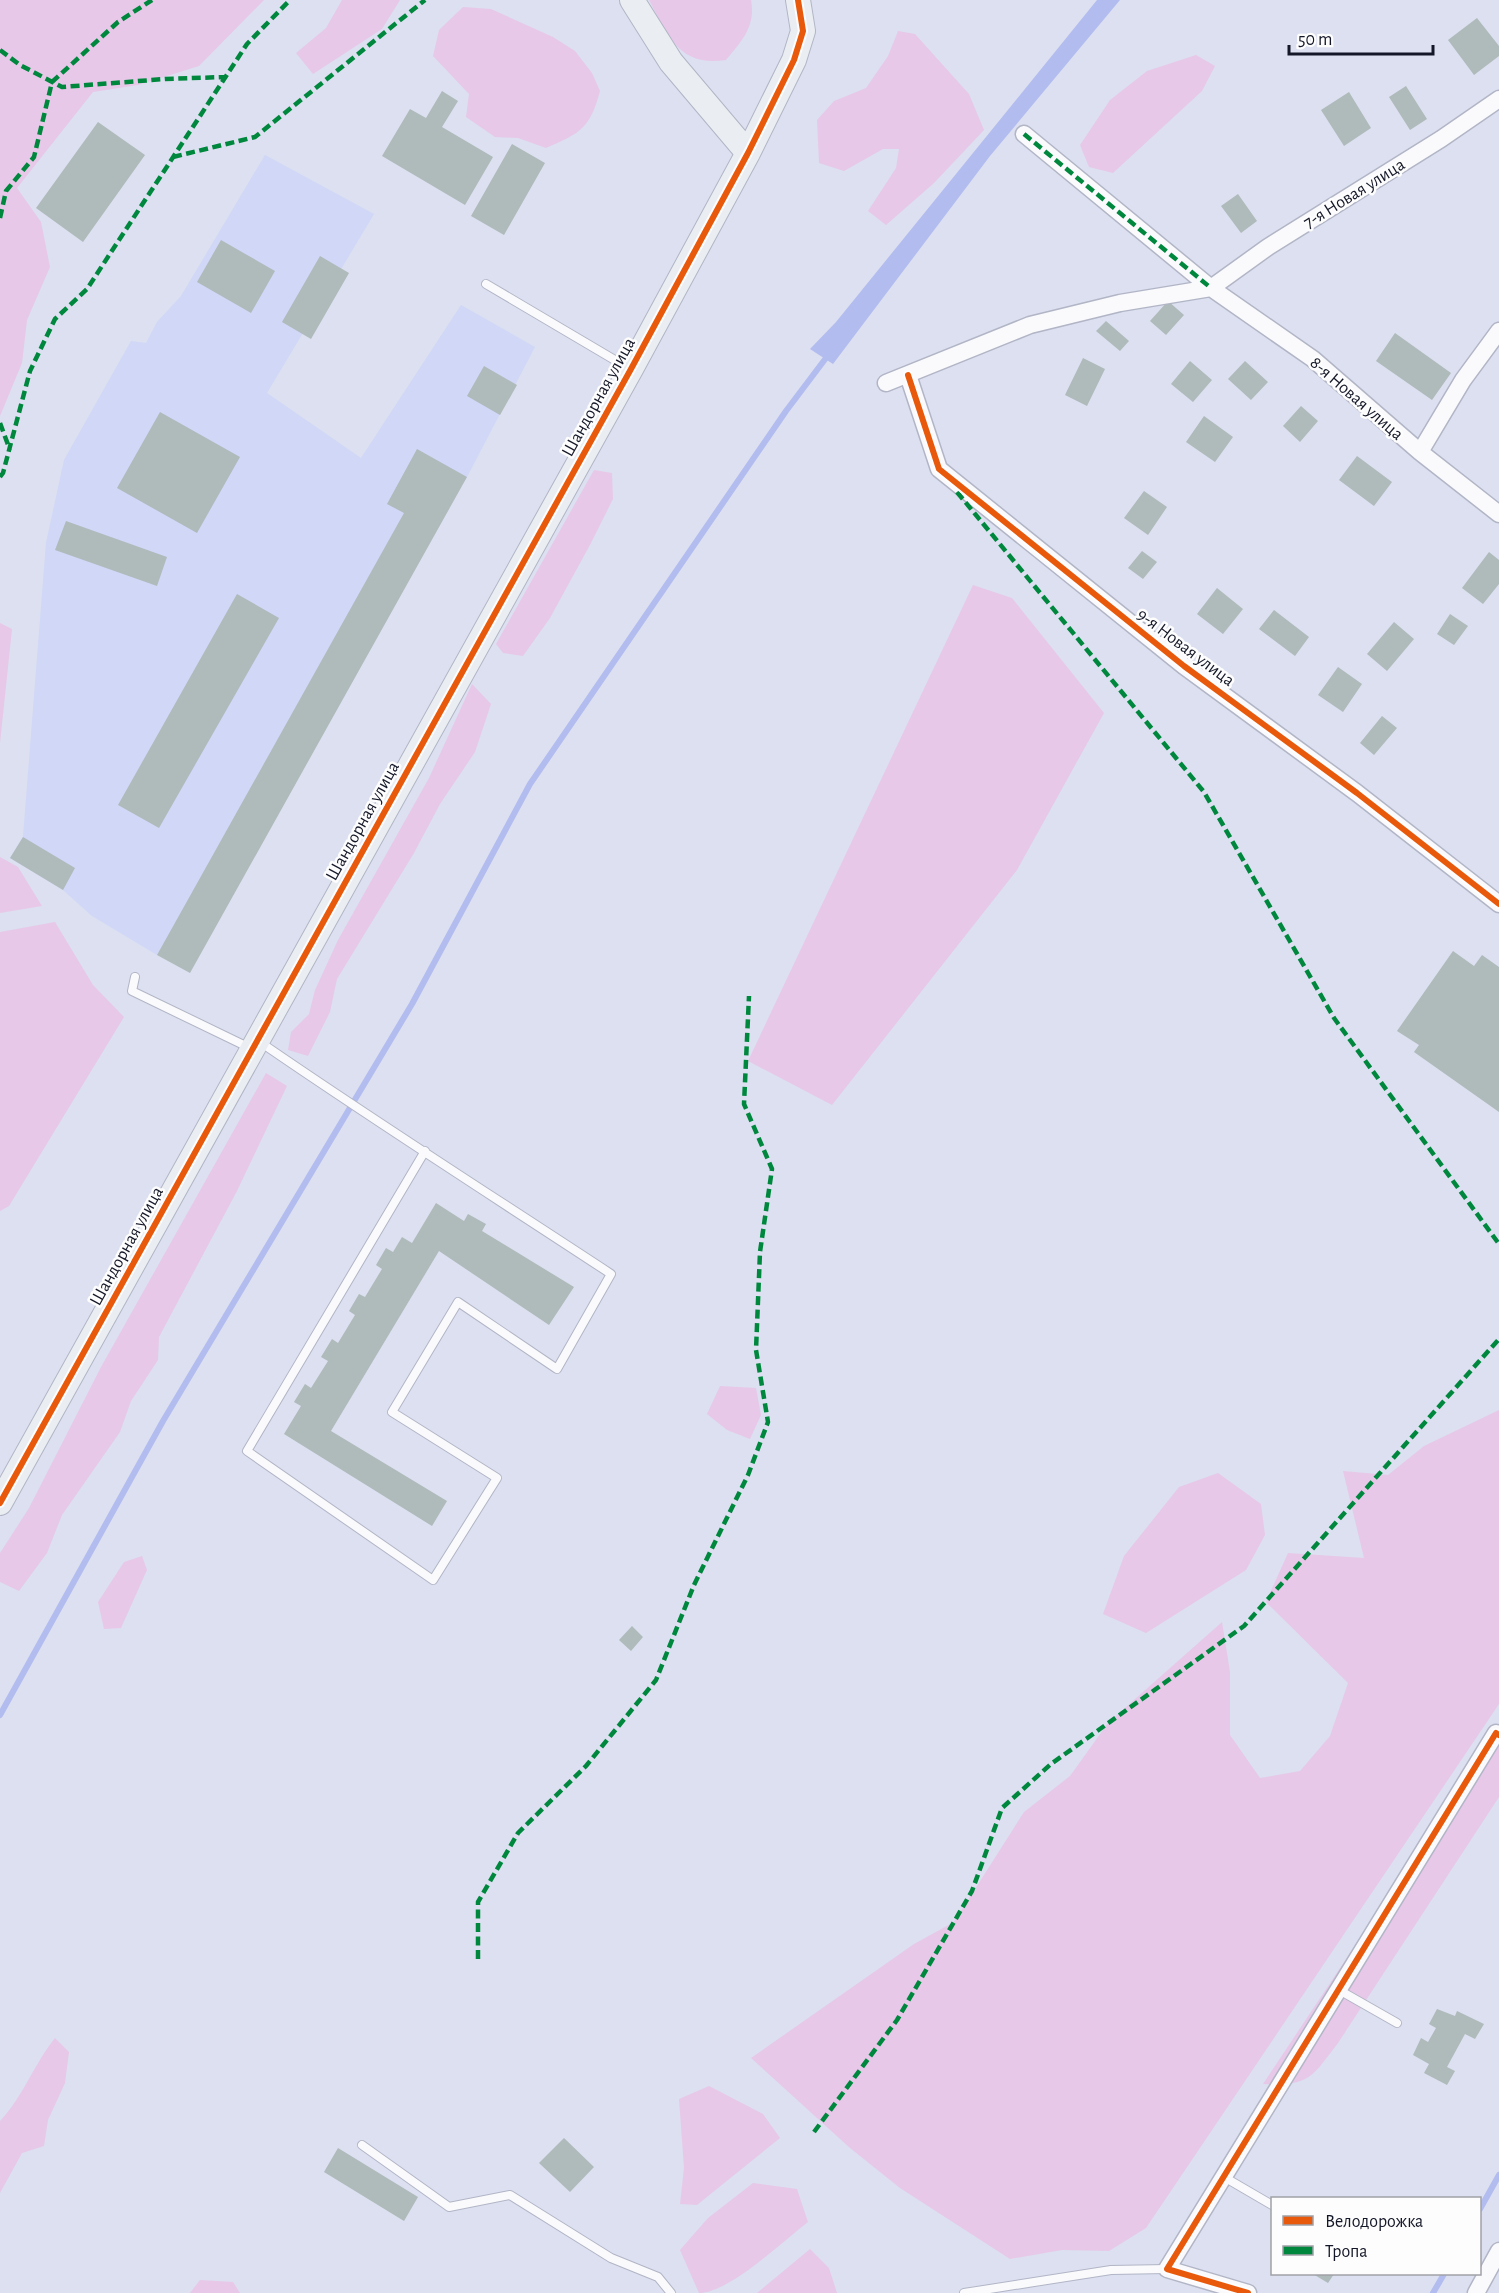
<svg xmlns="http://www.w3.org/2000/svg" width="1499" height="2293" font-family="'Alegreya Sans',sans-serif">
	<rect width="100%" height="100%" fill="#dce0f0"/>
	<!-- built -->
	<path fill="#d0d7f7" d="M265 155 374 214 267 393 361 458 461 305 535 347 467 477 157 955 92 916 63 890 10 858 23 837 46 543 64 460 131 341 146 343 157 322 181 296Z"/>
	<!-- green -->
	<path fill="#e7c8e8" d="M0 0H264L199 66 138 85 93 92 17 188 41 222 50 267 27 320 22 363 0 416Z
		M342 0H400L382 29 313 74 296 53 326 28Z
		M649 0H751C756 26 742 41 726 60 679 67 668 36 649 0Z
		M463 7 491 9 553 37 575 51 592 73 600 91C590 128 581 133 546 148L518 138 495 137 466 117 469 94 433 56 439 30Z
		M898 31 915 34 969 94 984 130 934 183 886 225 868 211 896 168 899 149H883L844 171 819 163 817 120 834 101 866 88 888 56Z
		M1196 55 1215 66 1202 91 1113 173 1089 167 1080 145 1110 100 1147 71Z
		M594 470 612 473 613 499 591 543 550 618 523 656 503 653 496 644Z
		M973 585 1012 598 1104 713 1017 870 832 1105 748 1061Z
		M0 623 12 629 0 743Z
		M472 684 491 704 475 752 440 804 414 853 337 979 330 1012 308 1056 288 1050 291 1032 309 1014 315 990 338 940 429 778Z
		M0 857 18 867 42 906 0 913Z
		M55 922 93 985 124 1017 9 1206 0 1211V932Z
		M266 1073 287 1086 237 1191 159 1337 158 1360 131 1401 120 1432 62 1515 47 1553 19 1591 0 1582V1553L29 1508 101 1367Z
		M720 1386 756 1388 761 1415 750 1439 727 1430 707 1414Z
		M1499 1410V1704L1146 2228 1109 2251 1062 2250 1010 2259 900 2188 850 2148 751 2058 914 1944 954 1922 1024 1812 1070 1776 1108 1723 1222 1622 1230 1672V1735L1260 1778 1300 1771 1330 1736 1348 1683 1266 1602 1288 1553 1364 1558 1343 1471 1388 1475 1424 1446Z
		M1218 1473 1261 1504 1265 1535 1246 1570 1146 1633 1103 1614 1124 1556 1179 1487Z
		M142 1556 147 1570 121 1628 104 1629 98 1602 124 1562Z
		M1499 1729V1797L1338 2043C1311 2078 1310 2086 1263 2084Z
		M55 2038 69 2052 65 2083 48 2120 44 2146 22 2153 0 2193V2121C23 2097 34 2064 55 2038Z
		M709 2086 763 2114 780 2138 697 2205 680 2204 684 2168 679 2099Z
		M753 2183 797 2189 808 2222C783 2241 729 2293 699 2293L680 2250 708 2218Z
		M810 2249 829 2268 837 2293H757Z
		M200 2280 233 2282 240 2293H190Z"/>
	<!-- water -->
	<path fill="#b2bcef" d="M1097 0H1120L990 156 833 364 810 349 836 322Z"/>
	<g fill="none" stroke-linecap="round" stroke-linejoin="round">
		<!-- stream -->
		<path stroke="#b2bcef" stroke-width="6" d="M0 1715 163 1421 412 1004 530 784 786 411 829 354
			M1480 2209 1499 2175
			M1433 2293 1444 2274"/>
	</g>
	<!-- building -->
	<path fill="#afbabb" d="M1477 18 1499 46V56L1474 75 1448 40Z
		M1406 86 1427 119 1410 130 1389 97Z
		M442 91 458 101 442 127 493 157 465 205 382 156 410 109 426 118Z
		M1349 92 1371 128 1344 146 1321 110Z
		M98 122 145 155 83 242 36 208Z
		M512 144 545 163 504 235 471 216Z
		M1238 194 1257 221 1241 233 1221 206Z
		M221 240 275 271 251 313 197 282Z
		M320 256 349 273 311 339 282 322Z
		M1168 301 1184 315 1166 335 1150 321Z
		M1106 321 1129 341 1120 351 1096 331Z
		M1395 333 1451 373 1432 400 1376 361Z
		M1083 358 1105 369 1087 406 1065 395Z
		M1190 361 1212 380 1193 402 1171 384Z
		M1245 361 1268 382 1251 400 1228 379Z
		M484 366 517 385 500 415 467 396Z
		M1301 406 1318 421 1300 442 1283 426Z
		M160 412 240 457 197 533 117 488Z
		M1204 416 1233 437 1215 462 1186 442Z
		M417 449 467 477 190 973 157 955 404 513 387 504Z
		M1357 456 1392 482 1374 506 1339 480Z
		M1144 491 1167 507 1148 535 1124 518Z
		M66 521 167 557 157 586 55 550Z
		M1142 551 1157 562 1143 579 1128 568Z
		M1489 552 1499 560V584L1483 604 1462 588Z
		M1217 588 1243 609 1223 634 1197 614Z
		M237 594 279 618 159 828 118 805Z
		M1274 610 1309 637 1295 656 1259 629Z
		M1450 614 1468 626 1454 645 1437 634Z
		M1394 622 1414 639 1387 671 1367 654Z
		M1338 667 1362 684 1343 712 1318 695Z
		M1382 716 1397 728 1374 755 1360 743Z
		M23 837 75 868 63 890 10 858Z
		M1453 951 1474 966 1482 955 1499 967V1112L1414 1052 1419 1045 1397 1031Z
		M436 1203 464 1221 468 1214 486 1224 482 1231 574 1287 549 1325 439 1251 331 1431 447 1501 432 1526 284 1434 301 1406 294 1402 305 1384 311 1388 328 1361 321 1357 332 1339 338 1343 355 1315 349 1311 359 1294 365 1297 382 1269 376 1265 386 1248 393 1252 402 1237 412 1243Z
		M632 1626 643 1637 631 1651 619 1640Z
		M1437 2009 1455 2016 1457 2011 1484 2024 1475 2039 1465 2034 1447 2067 1455 2071 1447 2085 1424 2073 1429 2064 1413 2055 1421 2038 1428 2042 1436 2028 1429 2024Z
		M564 2138 594 2167 570 2192 539 2163Z
		M338 2148 418 2197 404 2221 324 2172Z
		M1313 2274H1334L1328 2283Z"/>
	<g fill="none" stroke-linecap="round" stroke-linejoin="round">
		<!-- lane casing -->
		<g stroke="#b1b5c5" stroke-width="10">
			<path id="lane" d="M486 284 630 369
				M135 977 132 991 252 1049
				M260 1042C376 1122 494 1197 611 1274L557 1369 458 1302 392 1412 497 1478 433 1580 247 1451 425 1151
				M1339 1990 1397 2023
				M362 2145 449 2207 510 2195 611 2258 658 2277 671 2293
				M1224 2177 1272 2205
				M964 2293 1111 2270 1167 2269"/>
		</g>
		<!-- street casing -->
		<g stroke="#b1b5c5" stroke-width="19">
			<path id="street" d="M1024 134 1211 288 1313 359 1420 452 1499 514
				M908 375 939 469 1184 666 1357 793 1499 904
				M886 383 1030 325 1120 303 1211 288 1268 247 1441 139 1499 99
				M1420 452 1463 380 1499 331
				M1248 2293 1167 2269 1496 1733 1499 1735
				M1476 2293 1499 2251"/>
		</g>
		<!-- secondary casing -->
		<g stroke="#b1b5c5" stroke-width="26">
			<path id="secondary" d="M632 0 671 62 748 153
				M0 1503 631 369 748 153 794 60 803 31 798 0"/>
		</g>
		<!-- lane -->
		<use href="#lane" stroke="#fafafd" stroke-width="8"/>
		<!-- street -->
		<use href="#street" stroke="#fafafd" stroke-width="16"/>
		<!-- secondary -->
		<use href="#secondary" stroke="#eaeef2" stroke-width="24"/>
		<!-- quiet -->
		<path stroke="#00873e" stroke-width="4.5" stroke-dasharray="9 4.5" stroke-linecap="butt" d="M0 50 20 65 62 87 165 79 225 77
			M1024 134 1211 288
			M173 157 255 137 425 0
			M0 218 6 191 34 157 52 82 118 22 152 0
			M0 423 10 450
			M0 477 3 473 30 371 55 319 87 289 247 44 290 0
			M957 492 1204 792 1334 1018 1499 1244
			M478 1959V1902L518 1833 586 1766 656 1680 694 1585 748 1475 768 1422 756 1350 760 1252 772 1169 744 1104 749 996
			M814 2132 897 2020 972 1891 1002 1808 1051 1764 1244 1626 1499 1339"/>
		<!-- cycleway casing -->
		<g stroke="#fdfdfd" stroke-width="10">
			<path id="cycleway" d="M908 375 939 469 1184 666 1357 793 1499 904
				M0 1503 631 369 748 153 794 60 803 31 798 0
				M1248 2293 1167 2269 1496 1733 1499 1735"/>
		</g>
		<!-- cycleway -->
		<use href="#cycleway" stroke="#e8590c" stroke-width="6"/>
	</g>
	<g text-anchor="middle" stroke-width="5" stroke-linejoin="round" paint-order="stroke">
		<!-- street labels -->
		<g font-size="18" fill="#141727" stroke="#fdfdfd">
			<text transform="translate(1354 193) rotate(-32)" y="6">7-я Новая улица</text>
			<text transform="translate(598 397) rotate(-61)" y="6">Шандорная улица</text>
			<text transform="translate(1357 398) rotate(41)" y="6">8-я Новая улица</text>
			<text transform="translate(1186 647) rotate(37)" y="6">9-я Новая улица</text>
			<text transform="translate(362 821) rotate(-61)" y="6">Шандорная улица</text>
			<text transform="translate(126 1246) rotate(-61)" y="6">Шандорная улица</text>
		</g>
	</g>
	<!-- legend -->
	<rect x="1271" y="2197" width="210" height="78" fill="#fdfdfd" stroke="#a0a1a7" stroke-width="1.5"/>
	<rect x="1283" y="2216" width="30" height="9" fill="#e8590c" stroke="#a0a1a7" stroke-width="1.5"/>
	<text x="1325" y="2227" font-size="18" fill="#141727">Велодорожка</text>
	<rect x="1283" y="2246" width="30" height="9" fill="#00873e" stroke="#a0a1a7" stroke-width="1.5"/>
	<text x="1325" y="2257" font-size="18" fill="#141727">Тропа</text>
	<!-- scale -->
	<path d="M1289 45v9h144v-9" fill="none" stroke="#141727" stroke-width="3"/>
	<text x="1298" y="45" font-size="18" fill="#141727" stroke="#fdfdfd" stroke-width="4.5" paint-order="stroke">50 m</text>
</svg>
